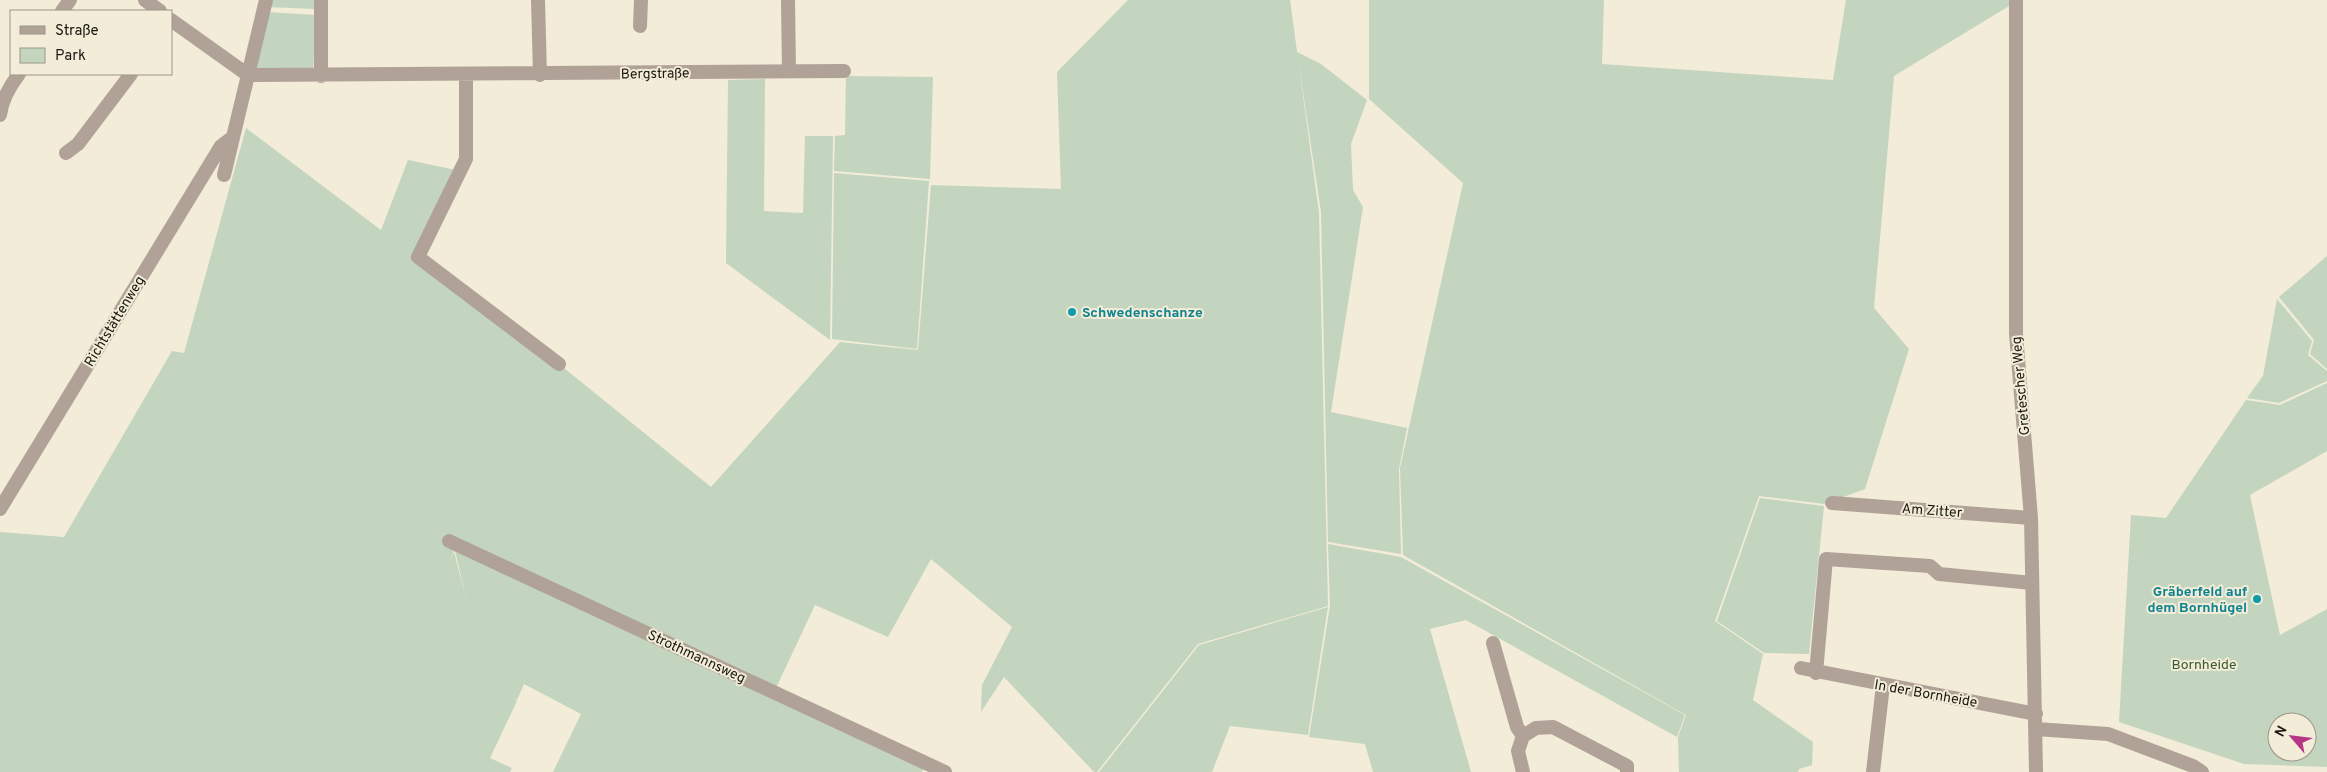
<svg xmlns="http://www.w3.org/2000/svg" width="2327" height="772" font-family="Overpass,sans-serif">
	<rect width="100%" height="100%" fill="#f2ecd8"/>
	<!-- green -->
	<path fill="#c3d5be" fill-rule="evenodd" d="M269 0H315V9L267 7Z
		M1128 0H1290L1319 213 1328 606 1198 644 1097 772H1094L1004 677 981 712 982 685 1012 627 931 559 888 637 815 605 776 688 458 541 449 562 454 552 467 602 455 551 924 767 922 772H553L581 714 524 684 517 700 513 698 517 701 490 758 512 768 510 772H0V532L64 537 172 351 184 353 246 128 381 230 408 160 456 170 418 257 559 364 711 487 840 342 918 350 931 185 1061 189 1057 72Z
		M1369 0H1604L1602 64 1833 80 1846 0H2009V6L1894 76 1874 308 1909 349 1865 489 1824 504 1759 496 1715 621 1763 654 1753 700 1813 742 1812 765 1799 769 1798 772H1679L1678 737 1686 715 1403 555 1400 468 1463 183 1369 99Z
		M266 12 316 15 313 73 253 72Z
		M1297 52 1321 64 1367 100 1351 144 1353 190 1363 207 1331 412 1407 428 1399 469 1401 554 1328 542 1321 212Z
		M846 76 933 77 930 179 834 171 835 136 845 135Z
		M765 79 764 211 803 213 805 136H833L830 340 726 263 728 80Z
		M834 173 929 181 917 349 832 339Z
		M2327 256V369L2310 354 2314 340 2279 297Z
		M2277 299 2312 341 2308 355 2327 371V381L2279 403 2247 398 2263 376Z
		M2327 383V451L2250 495 2280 635 2327 609V767L2244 764 2119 722 2131 515 2166 518 2246 400 2280 405ZM2277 722H2307V752H2277Z
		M1760 498 1824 506 1809 654 1764 653 1717 621Z
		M1328 544 1401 557 1685 715 1677 737 1466 620 1430 629 1471 772H1373L1365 744 1309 737 1330 606Z
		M1328 607 1308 735 1230 726 1212 772H1099L1199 645Z"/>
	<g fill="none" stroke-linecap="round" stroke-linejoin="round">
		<!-- minor -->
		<path stroke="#b1a298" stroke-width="14" d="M145 0 160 11
			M538 0 540 75
			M788 0 789 71
			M2016 0V334L2031 518 2036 772
			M62 11 70 0
			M171 20 248 75 844 71
			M640 26 641 0
			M466 75V159L418 257 559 364
			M321 76V0
			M0 115C2 99 9 87 19 74
			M66 153 78 144 131 74
			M224 175 266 0
			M1832 503 2031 518
			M0 509 221 146 233 137
			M449 541 945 772
			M1493 643 1517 727 1523 736
			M1801 668 2036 714
			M1816 673 1826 559 1930 566 1939 574 2032 583
			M2036 729 2108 734 2193 766 2202 772
			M1523 772 1518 751 1523 736 1536 728 1553 727 1627 766V772
			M1873 772 1883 685"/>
	</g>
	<!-- markers -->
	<g fill="#0f9aa8" stroke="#f2ecd8" stroke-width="2">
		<circle cx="1072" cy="312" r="5"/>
		<circle cx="2257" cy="599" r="5"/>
	</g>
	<g text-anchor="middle" stroke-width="4" stroke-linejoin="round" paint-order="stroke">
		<!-- street labels -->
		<g font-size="14" fill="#1a1811" stroke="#f2ecd8">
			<text transform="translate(655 73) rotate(-1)" y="5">Bergstraße</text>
			<text transform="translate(114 321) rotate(-59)" y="5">Richtstättenweg</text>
			<text transform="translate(2020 386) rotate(-95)" y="5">Gretescher Weg</text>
			<text transform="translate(1932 510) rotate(4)" y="5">Am Zitter</text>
			<text transform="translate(697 656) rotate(25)" y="5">Strothmannsweg</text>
			<text transform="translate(1926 693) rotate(10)" y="5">In der Bornheide</text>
		</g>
		<!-- culture labels -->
		<g font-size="14" font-weight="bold" fill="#0d838f" stroke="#f2ecd8" text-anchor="start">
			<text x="1082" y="317">Schwedenschanze</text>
			<text x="2247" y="596" text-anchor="end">Gräberfeld auf<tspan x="2247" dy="16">dem Bornhügel</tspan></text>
		</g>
		<!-- park labels -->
		<g font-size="14" fill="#35592b" stroke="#f2ecd8">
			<text x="2204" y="669">Bornheide</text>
		</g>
	</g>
	<!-- legend -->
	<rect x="10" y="10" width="162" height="65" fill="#f2ecd8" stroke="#9c9788"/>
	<rect x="20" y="26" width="25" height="8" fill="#b1a298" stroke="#9c9788"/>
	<text x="55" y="35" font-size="15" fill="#1a1811">Straße</text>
	<rect x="20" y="48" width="25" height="15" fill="#c3d5be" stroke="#9c9788"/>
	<text x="55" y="60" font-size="15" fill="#1a1811">Park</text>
	<!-- north arrow -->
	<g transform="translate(2292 737) rotate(298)"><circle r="24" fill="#f2ecd8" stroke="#9c9788"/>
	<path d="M0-4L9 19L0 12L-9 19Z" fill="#b63784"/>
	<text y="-8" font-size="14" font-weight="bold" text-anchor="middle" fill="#1a1811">N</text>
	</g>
</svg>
